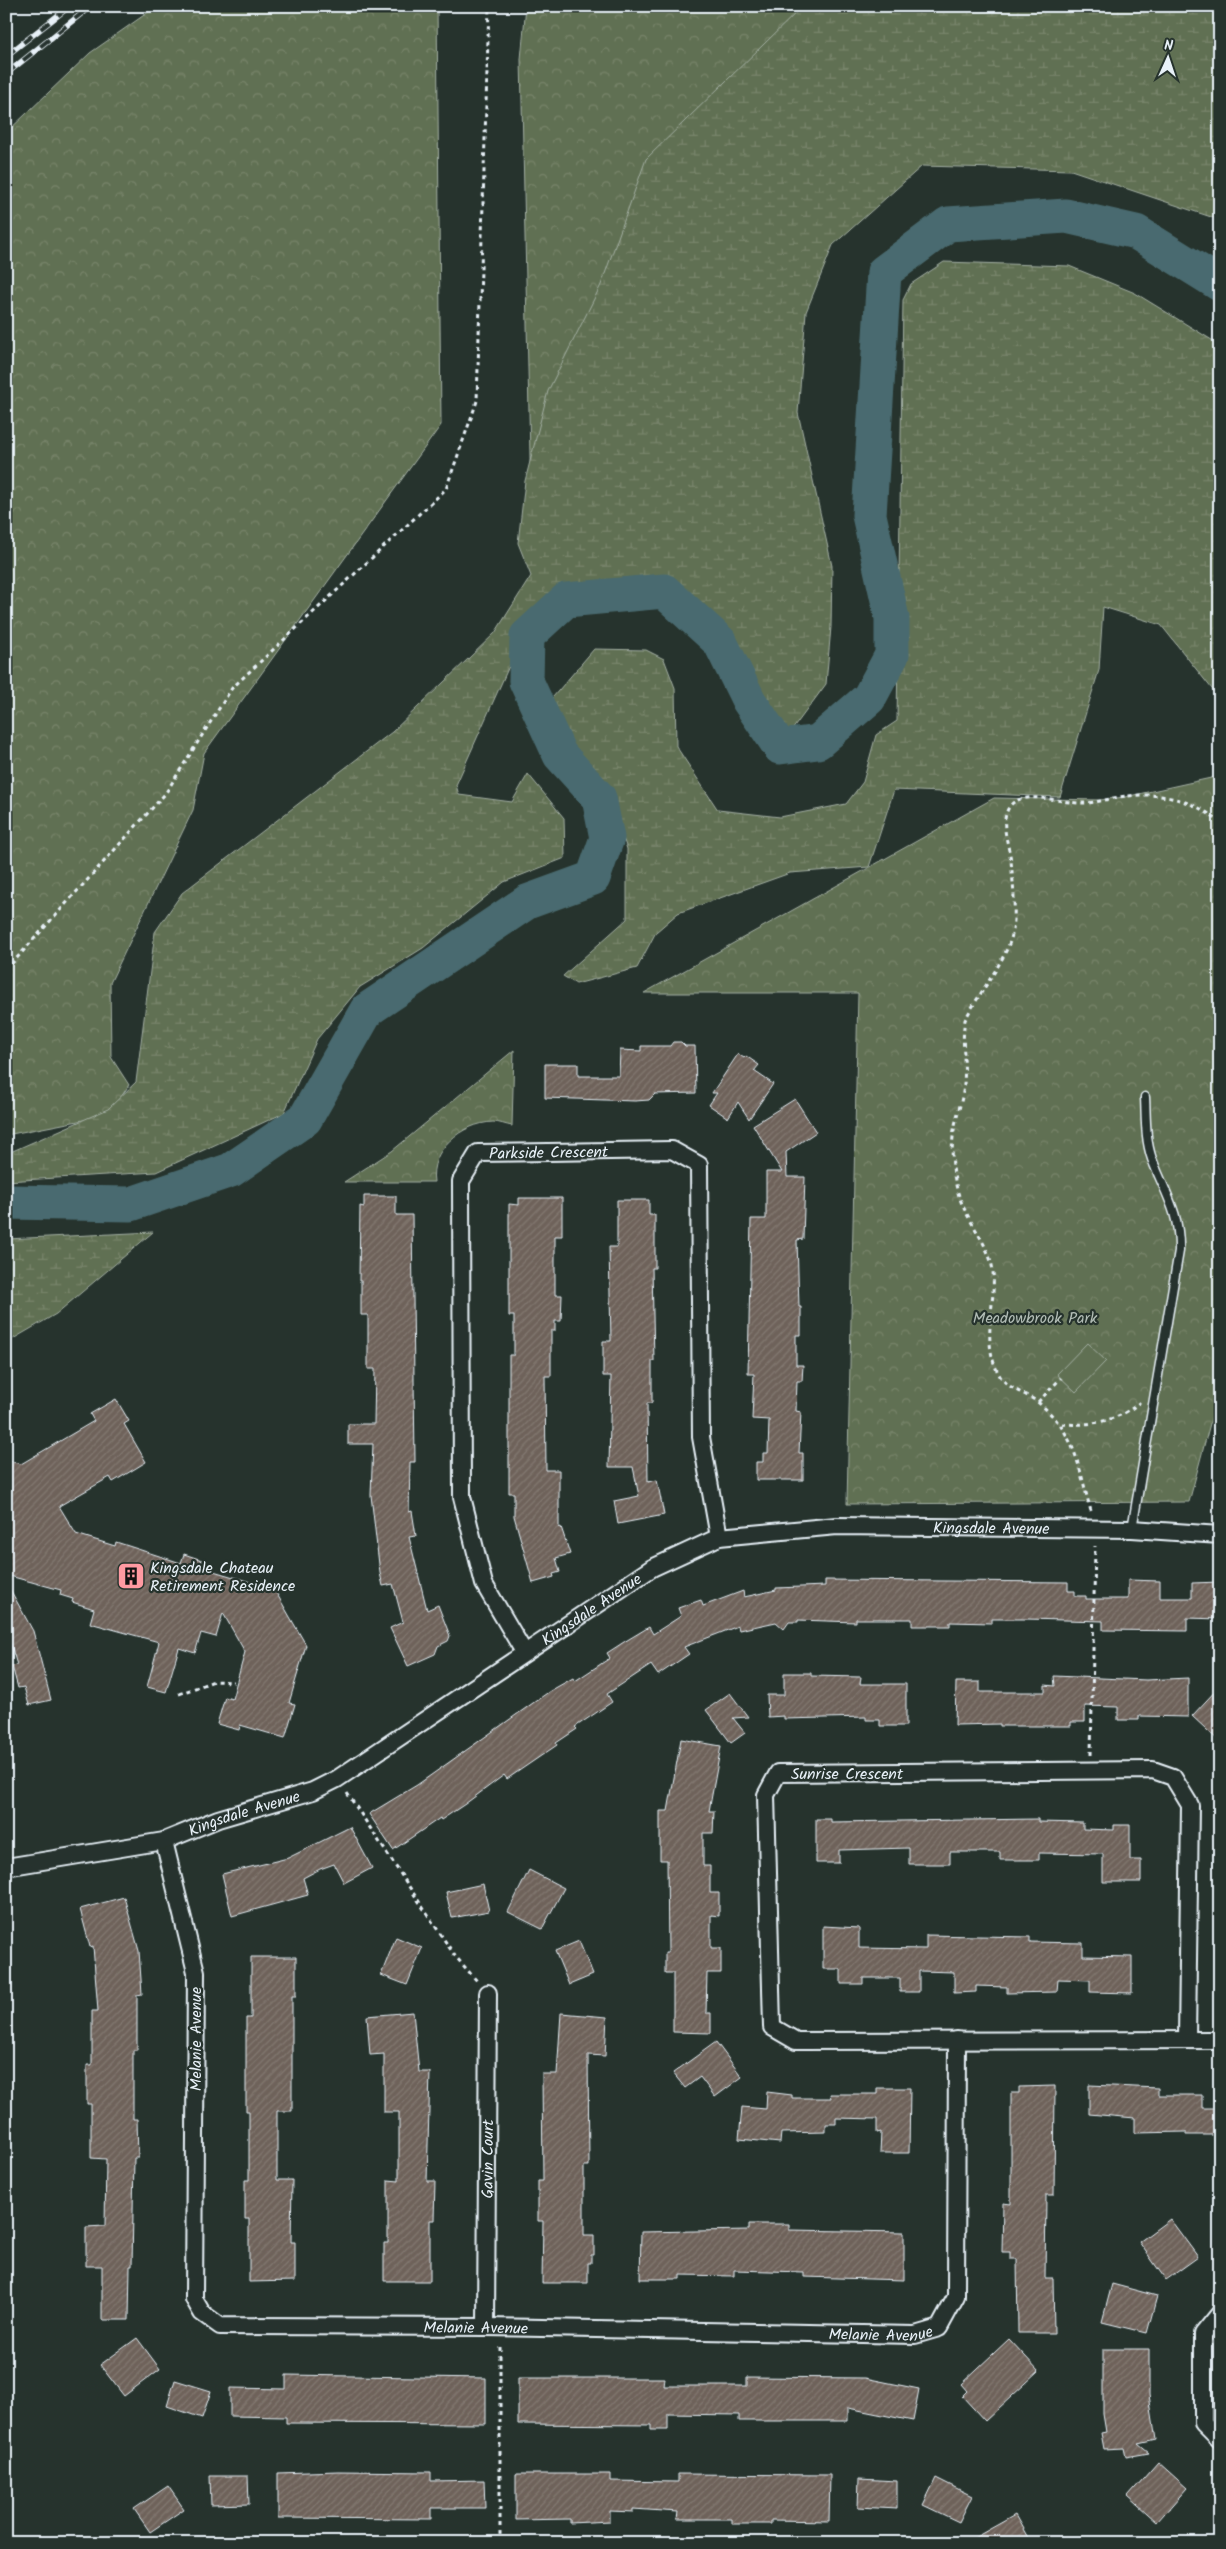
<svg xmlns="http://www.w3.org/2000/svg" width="1226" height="2549" font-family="Kalam,sans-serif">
	<defs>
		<pattern id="forest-crowns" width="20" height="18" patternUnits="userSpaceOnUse" patternTransform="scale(1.25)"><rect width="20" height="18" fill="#617052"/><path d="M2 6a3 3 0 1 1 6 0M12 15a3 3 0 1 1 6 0" fill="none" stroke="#78856c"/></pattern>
		<pattern id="wetland-marsh" width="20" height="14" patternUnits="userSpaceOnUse" patternTransform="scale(1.25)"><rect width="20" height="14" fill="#617052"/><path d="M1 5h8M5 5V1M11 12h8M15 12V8" fill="none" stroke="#78856c"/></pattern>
		<pattern id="building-hatch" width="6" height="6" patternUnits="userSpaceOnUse" patternTransform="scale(1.25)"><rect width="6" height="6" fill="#6e625a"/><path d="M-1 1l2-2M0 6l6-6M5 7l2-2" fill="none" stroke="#837972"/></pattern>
	</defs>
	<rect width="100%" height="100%" fill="#26332d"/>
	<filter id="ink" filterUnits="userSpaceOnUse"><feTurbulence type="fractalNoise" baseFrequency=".02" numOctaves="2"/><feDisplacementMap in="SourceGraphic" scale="10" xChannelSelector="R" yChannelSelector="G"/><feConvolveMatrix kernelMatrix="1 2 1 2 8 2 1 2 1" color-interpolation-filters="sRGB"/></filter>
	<g filter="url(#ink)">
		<!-- forest -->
		<path fill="url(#forest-crowns)" stroke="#a4b0a5" d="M157 6H437L441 425 204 753 193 810 110 983 111 1057 129 1085 109 1115 6 1135V133L90 53Z
			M526 6H1190L824 177 531 501 521 59Z
			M1220 776V1386L1189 1502 847 1504 858 993H644L994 798 1100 800 1125 797Z
			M514 1050 512 1126C506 1125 499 1122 493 1122 462 1123 429 1150 434 1182H344L392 1151Z"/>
		<!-- wetland -->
		<path fill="url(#wetland-marsh)" stroke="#a4b0a5" d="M803 6H1220V220L1071 170 922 166 833 245 806 312 798 413 832 566 831 627 826 684 792 730 771 738 751 725 689 614 666 593 609 588 538 615 522 637 456 785 459 795 512 802 528 774 564 818 565 858 504 882 423 948 360 987 317 1039 284 1113 156 1172 6 1181V1154L108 1109 136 1082 155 932 182 893 392 732 495 633 531 576 518 543 525 481 548 391 601 285 646 159Z
			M944 262 1069 266 1135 293 1220 345V699L1161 625 1103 607 1099 670 1060 797 894 790 869 867 790 873 678 913 656 932 637 968 576 984 563 976 627 919V849L613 810 585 794 553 748 541 711 594 649 646 650 664 659 675 688 676 746 718 810 780 817 846 804 863 782 876 735 897 721 903 300 911 284Z
			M153 1232 56 1314 6 1343V1239Z"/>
		<!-- garden -->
		<path fill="#617052" stroke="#a4b0a5" d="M1087 1343 1106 1361 1076 1392 1057 1374Z"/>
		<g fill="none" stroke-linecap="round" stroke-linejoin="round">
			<!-- river -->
			<path stroke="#496b70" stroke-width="35" d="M6 1202 131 1204 231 1170 305 1119 367 1010 527 902 593 878 607 838 599 798 560 755 526 681 527 636 566 600 664 591 720 642 749 701 780 747 818 742 869 698 892 655V618L869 515 884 272 948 224 1066 216 1136 232 1220 284"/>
		</g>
		<!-- building -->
		<path fill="url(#building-hatch)" stroke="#e8f1f8" d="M673 1042H681L685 1046H695L696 1093 655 1094 649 1100 635 1101 545 1098V1064H578V1076H619L620 1050 641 1051V1046H670Z
			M738 1054 744 1058 746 1056 759 1065 754 1071 773 1084 749 1119 738 1102 728 1118 709 1105 717 1093H712Z
			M795 1099 816 1132 786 1152 787 1177H805L803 1239 797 1240 799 1307H801V1335H796V1365H803L802 1381H797L796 1411 801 1412 799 1453H803V1480H756V1462H763V1453H768L769 1420 752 1419 754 1374H748L751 1219H766V1172H782L753 1125Z
			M364 1196H396V1215H412L415 1462H410L409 1512 412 1511 416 1536 409 1537 427 1610 438 1605 450 1636 448 1641 438 1646 435 1654 408 1666 390 1628 403 1622 393 1584 383 1586 380 1573 371 1495 373 1444H348V1424H374L375 1369H368V1315H361V1281H359L360 1206 364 1207Z
			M519 1198H562V1236H555V1295H562L561 1321H555V1331H551V1376H545L546 1470H559V1528L561 1527 570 1554 556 1558 560 1572 553 1574 554 1577 533 1583 514 1516V1493H509V1355H514V1316H509V1204L519 1205Z
			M617 1200H649V1215H655V1268H652L654 1361H652V1403H647L648 1482 657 1480 664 1515 618 1524 614 1501 639 1496 633 1467H609L611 1376H603V1341H611L609 1247H617Z
			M116 1399 129 1421 124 1424 146 1462 113 1482 110 1477 59 1506 76 1534 115 1546 116 1542 181 1563 184 1554 202 1560 200 1567 274 1589 306 1645 289 1703 295 1704 285 1738 240 1725 239 1730 217 1724 225 1697 232 1699 245 1652 223 1613 216 1637 201 1633 195 1653 179 1648 166 1692 147 1687 159 1642 90 1623 94 1609 72 1602 73 1599 60 1595 61 1590 6 1575V1460L21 1464 94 1421 90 1414Z
			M825 1580 1068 1582V1591H1075V1596H1086V1599H1128V1580L1160 1581V1598H1192V1583L1220 1582V1619L1187 1618V1631L1103 1630V1621L1026 1619H992V1623L950 1622V1626H912V1619H856V1622L798 1620V1622H789L784 1629 776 1622 739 1630 738 1626 684 1647 689 1654 658 1675 651 1665 607 1694 612 1702 575 1727 577 1729 556 1743 557 1745 507 1779 504 1775 465 1804 441 1820 440 1818 393 1850 369 1814 417 1785 550 1691 573 1678 575 1681 610 1658 607 1653 624 1642 649 1627 653 1634 681 1616 678 1608 701 1600 703 1606 743 1591 744 1597 776 1590V1588L825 1586Z
			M6 1582 33 1631 51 1700 29 1705 24 1687 18 1688 12 1666 17 1665 6 1629Z
			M784 1673H811V1676L861 1677 860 1684H906V1726H880V1720H866V1717L784 1719V1716L768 1717 767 1695H784Z
			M1054 1676 1146 1680 1188 1678V1717L1139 1716V1720H1118V1707L1085 1706V1722H1071V1726H1000V1724L955 1725 956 1682H980V1692H1045V1685L1055 1686Z
			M1220 1686V1742L1192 1716Z
			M730 1693 748 1717 733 1718 745 1733 731 1743 706 1710Z
			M681 1739 721 1746 709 1811H714L713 1833H703V1866H710V1893H719V1916L711 1915V1948H721V1973H707L706 2013H711V2033L673 2032V1973H665V1953H668L667 1860H660V1811H668Z
			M816 1819H831V1822L1038 1819V1822L1083 1823V1829L1114 1830V1825H1130V1860H1141V1882H1103V1854L1039 1853V1860H1000V1852H950V1864H909V1848L839 1850V1863H816Z
			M350 1827 372 1868 344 1883 334 1864 320 1869 303 1878 308 1895 232 1916 222 1874 288 1858Z
			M529 1870 564 1888 542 1929 508 1912Z
			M483 1884 489 1911 452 1918 446 1892Z
			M124 1897 139 1951 142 1994 137 1995V2050H133V2119H137L138 2158H134L132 2266H130L129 2320H102V2266H86V2227L105 2226 106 2159 91 2158V2104H87V2065H92V2011H98L93 1946 90 1947 80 1909Z
			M823 1926 859 1928V1948L926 1949V1935L1030 1937V1942L1083 1943V1956L1132 1957V1993L1090 1992V1980L1058 1979 1057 1992 1007 1993V1987L976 1986V1992L954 1993V1972L919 1971V1992H900V1978H863V1984H841V1969H823Z
			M396 1937 422 1948 407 1985 381 1975Z
			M579 1941 593 1975 569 1985 555 1951Z
			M251 1957H296V1996H292V2111H277V2180H292L291 2242H295V2281L249 2282V2219H245V2180H249V2111H246V2018H251Z
			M413 2012 419 2072H430L427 2181H435L434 2220H430V2281H384V2243H388V2180L399 2181V2112H384V2054L370 2055 367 2016Z
			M561 2013 607 2017 605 2056 588 2055 589 2166H584V2235H594V2255H591V2263H588V2283H542L543 2221H538V2181H543L542 2074H557Z
			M716 2042 742 2077 715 2097 700 2077 685 2088 673 2073Z
			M1089 2085 1158 2088V2095H1202V2108H1220V2135H1186V2132L1135 2133V2118L1089 2114Z
			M1055 2086 1054 2195H1046L1045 2278H1053L1054 2333H1018L1017 2259H1010V2252H1002L1003 2203 1011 2204V2093H1019V2087Z
			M877 2088H910L909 2153H880L881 2132 877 2133V2119L836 2118V2124H826V2132L781 2133 780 2143 739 2139 742 2107 766 2109 767 2092 792 2095V2098H831L830 2094H877Z
			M1170 2219 1198 2257 1166 2280 1139 2242Z
			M749 2224H789V2230L904 2232V2280L804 2277V2272L734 2270V2276L680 2275V2279H640L641 2232 749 2230Z
			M1112 2284 1157 2296 1147 2333 1102 2322Z
			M137 2338 160 2369 124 2396 100 2365Z
			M1009 2339 1039 2371 985 2421 962 2396 967 2391 961 2384Z
			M1103 2349H1149V2395L1156 2440 1138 2444 1149 2453 1126 2457 1124 2448 1104 2449 1101 2433 1106 2432 1103 2414Z
			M286 2375 486 2378V2424L286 2423V2417L230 2416V2388L286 2389Z
			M747 2377 865 2378 919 2389 913 2421 848 2408V2421H739V2415L668 2414V2430H651V2425L518 2424V2378H665L664 2386H747Z
			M175 2380 211 2391 202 2418 167 2406Z
			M1158 2462 1187 2488 1157 2522 1128 2496Z
			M338 2471 431 2472V2481L484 2480 485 2508H431V2519L278 2518V2473Z
			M516 2474H610V2481L678 2482V2474L830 2475 829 2521 771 2520V2524H732V2519H677L678 2512 633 2509V2512L610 2511V2521L570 2523V2519L516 2520Z
			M210 2476H248L249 2504 211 2505Z
			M936 2478 972 2496 959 2522 923 2505Z
			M859 2479 897 2481V2509L858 2507Z
			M168 2486 184 2509 150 2532 134 2509Z
			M1015 2515 1031 2543H965Z"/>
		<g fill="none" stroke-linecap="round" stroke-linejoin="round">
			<!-- service casing -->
			<g stroke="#e8f1f8" stroke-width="11">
				<path id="service" d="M1132 1529 1179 1251C1180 1212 1165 1193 1152 1159 1145 1139 1146 1117 1145 1097"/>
			</g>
			<!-- minor casing -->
			<g stroke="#e8f1f8" stroke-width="20">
				<g id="minor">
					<path id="s1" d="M524 1652 484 1584 462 1497 461 1181 478 1153 672 1150 699 1165 701 1437 719 1537"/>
					<path id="s2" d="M164 1841 196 1972 194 2299 202 2313 220 2326 486 2327 915 2335 939 2328 956 2297 957 2040"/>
					<path id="s3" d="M6 1867 164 1841 218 1819 313 1791 337 1779 652 1568 719 1537 837 1526 1132 1529 1220 1535"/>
					<path d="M1187 2040 1190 1805 1173 1777 1153 1770 778 1773 766 1795 772 2027 796 2041 1220 2040"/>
					<path d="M1220 2313 1203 2334V2423L1220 2440"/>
					<path id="s4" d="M486 2327 488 1993"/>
				</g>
			</g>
			<!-- path -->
			<path stroke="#e8f1f8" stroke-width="3" stroke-dasharray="4 4" stroke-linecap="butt" d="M6 970 165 794 232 688 446 489 477 401 489 6
				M1038 1402 1061 1378
				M1062 1424C1090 1426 1119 1421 1140 1402
				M1091 1511C1078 1467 1077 1435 1040 1404 1027 1393 1010 1391 1000 1376 980 1343 996 1306 993 1272 991 1247 967 1221 959 1196 952 1174 950 1147 955 1125 958 1111 963 1098 964 1084 966 1062 961 1041 965 1020 978 994 1009 957 1013 930 1016 910 1013 881 1011 861 1009 845 1000 825 1008 809 1019 787 1063 804 1083 803 1098 803 1113 797 1128 796 1160 792 1196 800 1220 823
				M179 1694 214 1681 234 1682
				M1091 1755 1095 1546
				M347 1793 455 1956 477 1981
				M500 2543V2343"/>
			<!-- service -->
			<use href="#service" stroke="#26332d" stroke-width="8"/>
			<!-- minor -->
			<use href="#minor" stroke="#26332d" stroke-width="16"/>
			<!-- rail casing -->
			<g stroke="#e8f1f8" stroke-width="5.5">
				<path id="rail" d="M6 56 70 6
					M6 74 91 6"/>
			</g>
			<!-- rail -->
			<use href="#rail" stroke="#26332d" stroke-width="4" stroke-dasharray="11" stroke-linecap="butt"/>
		</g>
	</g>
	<!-- icons -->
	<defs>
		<g id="building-square" transform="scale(1.4375)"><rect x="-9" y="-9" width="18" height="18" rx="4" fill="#ff9aa2" stroke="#26332d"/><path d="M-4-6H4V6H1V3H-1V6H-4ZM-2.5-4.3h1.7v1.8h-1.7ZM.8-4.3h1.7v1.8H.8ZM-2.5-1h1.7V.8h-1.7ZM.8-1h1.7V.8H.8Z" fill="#111"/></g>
	</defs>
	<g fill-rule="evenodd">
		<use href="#building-square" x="131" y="1576"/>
	</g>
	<g text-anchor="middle" stroke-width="4.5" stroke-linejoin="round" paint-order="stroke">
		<!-- street labels -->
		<g font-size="16" fill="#e8f1f8" stroke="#26332d">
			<text dy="6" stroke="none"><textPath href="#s1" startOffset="588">Parkside Crescent</textPath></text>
			<text dy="6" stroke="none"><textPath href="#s3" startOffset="1070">Kingsdale Avenue</textPath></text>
			<text dy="6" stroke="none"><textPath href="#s3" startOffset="650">Kingsdale Avenue</textPath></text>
			<text x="847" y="1779">Sunrise Crescent</text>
			<text dy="6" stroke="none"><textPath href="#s3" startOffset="245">Kingsdale Avenue</textPath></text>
			<text transform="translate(195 2039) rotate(-90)" y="6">Melanie Avenue</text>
			<text dy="6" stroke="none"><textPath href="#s4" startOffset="168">Gavin Court</textPath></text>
			<text dy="6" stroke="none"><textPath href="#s2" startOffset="756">Melanie Avenue</textPath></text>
			<text dy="6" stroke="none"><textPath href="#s2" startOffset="1161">Melanie Avenue</textPath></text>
		</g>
		<!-- park labels -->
		<g font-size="16" fill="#b2bdb6" stroke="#26332d">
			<text x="1035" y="1323">Meadowbrook Park</text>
		</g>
		<!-- poi labels -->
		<g font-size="16" fill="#e8f1f8" stroke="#26332d" text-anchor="start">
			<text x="150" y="1573">Kingsdale Chateau<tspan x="150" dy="18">Retirement Residence</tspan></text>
		</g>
	</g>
	<!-- margin -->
	<rect width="1226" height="2549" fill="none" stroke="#26332d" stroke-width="25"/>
	<rect x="12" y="12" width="1201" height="2524" fill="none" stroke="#e8f1f8" stroke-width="2" filter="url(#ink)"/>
	<!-- north arrow -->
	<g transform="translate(1168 58) rotate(3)" stroke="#26332d" stroke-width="4" paint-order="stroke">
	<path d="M0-4L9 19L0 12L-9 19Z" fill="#e8f1f8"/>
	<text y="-8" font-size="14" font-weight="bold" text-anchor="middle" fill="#e8f1f8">N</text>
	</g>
</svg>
